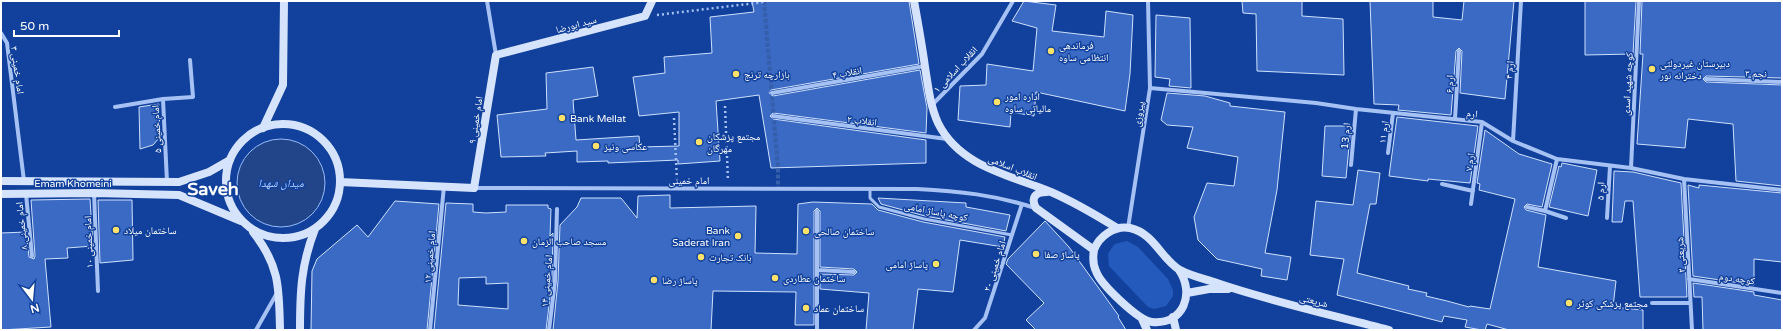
<svg xmlns="http://www.w3.org/2000/svg" width="1783" height="331" font-family="'Varela Round','Noto Naskh Arabic',sans-serif">
	<rect width="100%" height="100%" fill="#11419c"/>
	<!-- green -->
	<path fill="#245abb" d="M1127 241 1138 247 1168 279 1173 290V296L1166 306 1154 309 1148 307 1109 266 1108 254 1111 249 1115 244Z"/>
	<!-- water -->
	<path fill="#22458a" stroke="#98bbf8" d="M237 183a44 44 0 1 1 88 0a44 44 0 1 1-88 0Z"/>
	<!-- building -->
	<path fill="#3a6ac3" stroke="#cfe0fe" fill-rule="evenodd" d="M752 1H909L919 64 771 90 769 93 773 96 920 70 927 108 926 133 773 113 770 116 773 119 926 140V163L771 168 759 95 716 101 720 161 678 164V160L608 163V161L577 162V151L545 153 546 156 501 157 497 115 547 109 546 73 593 67 598 96 573 100 576 140 639 136 640 147 679 146V112L639 116 633 77 665 73 664 57 712 53 710 17 754 12Z
		M1024 1 1056 5 1052 31 1104 37 1106 11 1133 15 1130 74 1125 111 1036 92 1034 116 1011 112 1010 127 958 120 960 86 986 85 987 64 1033 71 1037 28 1012 21Z
		M1242 1H1302V16L1343 19 1344 75 1257 71 1256 14 1243 13Z
		M1370 1H1433V17L1462 20 1464 1H1514L1505 99 1460 93 1462 51 1459 48 1456 51 1451 115 1398 110 1399 105 1374 104Z
		M1585 1H1636L1633 54 1585 55Z
		M1642 1H1782V78L1706 76 1703 79 1706 82 1782 85V186L1736 181 1733 124 1688 119 1685 148 1637 144 1643 54H1640Z
		M1156 15 1190 18 1191 88 1169 86 1170 79 1155 77Z
		M1167 93 1205 96 1230 103V106L1285 112 1277 190 1265 253 1291 257 1287 280 1261 276 1262 269 1217 259 1198 240 1194 217 1207 183 1234 186 1238 157 1187 148 1193 127 1167 125 1161 120Z
		M159 104 160 137 153 145 140 149 139 107Z
		M1397 117 1478 126 1470 183 1428 179V181L1389 176Z
		M1325 126H1351L1346 178 1322 176Z
		M1485 130 1519 154 1552 164 1542 207 1527 204 1524 207 1526 210 1546 215 1538 267 1616 281 1613 307 1643 310V330H1509L1487 324 1485 330H1482L1465 327 1467 320 1444 316 1442 322 1337 295 1344 259 1310 255 1316 201 1353 205 1358 170 1380 173 1376 204H1370L1357 273 1409 286 1408 289 1427 293 1426 296 1447 301 1469 307 1470 306 1490 309 1515 199 1479 190 1480 184 1477 183Z
		M1562 163 1597 170 1588 216 1549 207 1559 166 1561 167Z
		M1614 171 1633 172 1681 183 1687 297H1640L1633 201H1625L1622 222H1612Z
		M1688 185 1699 188V185L1782 193V262L1754 259V285L1693 276Z
		M670 195V208L756 206 755 253 797 254 798 204 813 202 872 204 878 210 923 222 1005 237 1003 247 960 240 953 292 918 289 913 330H866L869 293 820 289V274L854 275 857 272 854 269 820 267V211L817 208 814 211V325H795L796 292 713 291 711 330H553L558 281 560 225 577 207 581 198H621L637 218 638 196Z
		M878 198 966 203V207L1010 215 1006 231 925 216 881 204Z
		M90 199 93 246 67 248 68 258 45 259 51 327 1 330V233L26 232 29 257 34 259 35 256 31 200Z
		M98 200H132L133 260 100 263Z
		M395 201 439 204 427 330H311L312 271 317 259 357 225 368 237Z
		M446 203 473 204V212L486 213 506 212V205H548V208L551 209 550 236 553 233 552 281 546 330H434ZM486 277V284L508 283V309L458 305 459 278Z
		M1045 221 1069 247 1119 316 1118 317 1126 330H1036L1026 320 1044 303 1006 264 1008 259Z
		M1693 283 1754 292V295L1782 300V330H1703L1702 297H1694Z"/>
	<g fill="none" stroke-linecap="round" stroke-linejoin="round">
		<!-- street-tunnel -->
		<path stroke="#355eab" stroke-width="4" stroke-dasharray="4 2" stroke-linecap="butt" d="M764 1 778 168V189"/>
		<!-- path -->
		<path stroke="#a6c2f4" stroke-width="2.5" stroke-dasharray="2 3" stroke-linecap="butt" d="M657 15 764 2
			M725 106 728 181
			M674 118 677 181"/>
		<!-- lane -->
		<path stroke="#a6c2f4" stroke-width="3" d="M870 189V198L879 207 924 219 1012 235"/>
		<!-- street -->
		<path stroke="#a6c2f4" stroke-width="4" d="M487 1 496 55
			M1 33 7 43 24 181
			M1706 79 1782 82
			M1150 88 1316 103 1356 109 1482 122 1513 141 1557 159 1631 168 1684 179 1782 190
			M772 93 925 66
			M163 99 193 97 190 60
			M932 105 982 54 1013 1
			M115 107 163 99 167 182
			M773 116 947 139
			M1455 119 1459 51
			M1513 141 1521 1
			M1388 153 1393 113
			M1351 165 1356 109
			M1631 168 1639 1
			M1684 179 1692 330
			M1442 184 1473 191
			M474 188 917 189C958 191 996 195 1035 208
			M94 193 98 291
			M26 194 32 256
			M1471 204 1482 122
			M1527 207 1545 211 1557 159
			M1545 211 1566 218
			M1607 218 1610 166
			M1128 228 1150 88 1148 1
			M818 270 854 272
			M1689 279 1782 293
			M1652 303H1690
			M256 330 277 293
			M430 330 444 186
			M549 330 555 281 557 209
			M817 330V211
			M974 330 985 318 1022 204"/>
		<!-- secondary -->
		<path stroke="#d6e3fd" stroke-width="8" d="M914 1C918 23 922 45 925 67 928 86 930 105 938 123 960 167 1010 175 1051 192 1074 202 1096 215 1117 228
			M226 181a57 57 0 1 1 114 0a57 57 0 1 1-114 0Z
			M263 128 283 85 284 1
			M1 181 179 182 209 172 230 160
			M340 182 474 188 496 55 645 16 652 1
			M1047 192C1036 192 1030 197 1036 208L1094 250
			M1 194 94 193 179 195 241 221
			M253 232C280 266 279 288 280 330
			M1179 270C1195 293 1184 325 1152 322 1139 321 1100 284 1096 271 1093 265 1093 256 1094 250 1099 236 1115 225 1130 228 1154 233 1162 260 1180 270 1191 276 1205 279 1217 283 1273 302 1332 315 1389 330
			M1187 293 1209 289H1228
			M1173 317 1176 330
			M1142 319 1147 330
			M300 330C300 291 301 265 315 229"/>
	</g>
	<!-- markers -->
	<g fill="#ffe269" stroke="#11419c" stroke-width="1.5">
		<circle cx="1051" cy="51" r="4"/>
		<circle cx="1652" cy="69" r="4"/>
		<circle cx="736" cy="74" r="4"/>
		<circle cx="997" cy="102" r="4"/>
		<circle cx="562" cy="118" r="4"/>
		<circle cx="699" cy="142" r="4"/>
		<circle cx="596" cy="146" r="4"/>
		<circle cx="116" cy="230" r="4"/>
		<circle cx="806" cy="231" r="4"/>
		<circle cx="738" cy="236" r="4"/>
		<circle cx="524" cy="241" r="4"/>
		<circle cx="1036" cy="254" r="4"/>
		<circle cx="701" cy="257" r="4"/>
		<circle cx="936" cy="264" r="4"/>
		<circle cx="775" cy="278" r="4"/>
		<circle cx="654" cy="280" r="4"/>
		<circle cx="1569" cy="303" r="4"/>
		<circle cx="806" cy="308" r="4"/>
	</g>
	<g text-anchor="middle" stroke-width="3" stroke-linejoin="round" paint-order="stroke">
		<!-- street labels -->
		<g font-size="10" fill="#fff" stroke="#11419c">
			<text transform="translate(576 24) rotate(-15)" y="4">سید ابورضا</text>
			<text transform="translate(955 69) rotate(-47)" y="4">انقلاب اسلامی ۱</text>
			<text transform="translate(18 70) rotate(82)" y="4">امام خمینی ۳</text>
			<text transform="translate(1509 70) rotate(-86)" y="4">ارم ۴</text>
			<text transform="translate(847 72) rotate(-10)" y="4">انقلاب ۴</text>
			<text transform="translate(1756 73) rotate(2)" y="4">نجم ۳</text>
			<text transform="translate(1449 84) rotate(-87)" y="4">ارم ۶</text>
			<text transform="translate(1627 84) rotate(-87)" y="4">کوچه شهید اسدی</text>
			<text transform="translate(1472 113) rotate(7)" y="4">ارم</text>
			<text transform="translate(1138 114) rotate(-81)" y="4">پیروزی</text>
			<text transform="translate(475 120) rotate(-81)" y="4">امام خمینی ۹</text>
			<text transform="translate(862 120) rotate(7)" y="4">انقلاب ۲</text>
			<text transform="translate(156 129) rotate(-93)" y="4">امام خمینی ۵</text>
			<text transform="translate(1383 132) rotate(-82)" y="4">ارم ۱۱</text>
			<text transform="translate(1345 136) rotate(-85)" y="4">ارم 13</text>
			<text transform="translate(1469 162) rotate(-82)" y="4">ارم ۷</text>
			<text transform="translate(1013 167) rotate(22)" y="4">انقلاب اسلامی</text>
			<text x="689" y="184">امام خمینی</text>
			<text x="73" y="187">Emam Khomeini</text>
			<text transform="translate(1600 191) rotate(-87)" y="4">ارم ۵</text>
			<text transform="translate(936 211) rotate(11)" y="4">کوچه پاساژ امامی</text>
			<text transform="translate(21 226) rotate(-96)" y="4">امام خمینی ۸</text>
			<text transform="translate(88 242) rotate(-92)" y="4">امام خمینی ۱۰</text>
			<text transform="translate(1680 255) rotate(-93)" y="4">شریعتی ۲</text>
			<text transform="translate(429 257) rotate(-85)" y="4">امام خمینی ۱۲</text>
			<text transform="translate(994 266) rotate(-72)" y="4">امام خمینی ۲۰</text>
			<text transform="translate(1737 278) rotate(8)" y="4">کوچه دوم</text>
			<text transform="translate(546 281) rotate(-85)" y="4">امام خمینی ۱۴</text>
			<text transform="translate(1314 300) rotate(15)" y="4">شریعتی</text>
		</g>
		<!-- poi labels -->
		<g font-size="10" fill="#fff" stroke="#11419c" text-anchor="start">
			<text x="1059" y="49">فرماندهی<tspan x="1059" dy="12">انتظامی ساوه</tspan></text>
			<text x="1660" y="67">دبیرستان غیردولتی<tspan x="1660" dy="12">دخترانه نور</tspan></text>
			<text x="744" y="78">بازارچه ترنج</text>
			<text x="1005" y="100">اداره امور<tspan x="1005" dy="12">مالیاتی ساوه</tspan></text>
			<text x="570" y="122">Bank Mellat</text>
			<text x="707" y="140">مجتمع پزشكان<tspan x="707" dy="12">مهرگان</tspan></text>
			<text x="604" y="150">عکاسی ونیز</text>
			<text x="124" y="234">ساختمان میلاد</text>
			<text x="730" y="234" text-anchor="end">Bank<tspan x="730" dy="12">Saderat Iran</tspan></text>
			<text x="814" y="235">ساختمان صالحی</text>
			<text x="532" y="245">مسجد صاحب الزمان</text>
			<text x="1044" y="258">پاساژ صفا</text>
			<text x="709" y="261">بانک تجارت</text>
			<text x="928" y="268" text-anchor="end">پاساژ امامی</text>
			<text x="783" y="282">ساختمان عطاردی</text>
			<text x="662" y="284">پاساژ رضا</text>
			<text x="1577" y="307">مجتمع پزشکی کوثر</text>
			<text x="814" y="312">ساختمان عماد</text>
		</g>
		<!-- water labels -->
		<g font-size="11" font-style="italic" fill="#b3cdfb" stroke="#11419c">
			<text x="281" y="187">میدان شهدا</text>
		</g>
		<!-- town labels -->
		<g font-size="18" font-weight="bold" fill="#fff" stroke="#11419c">
			<text x="213" y="195">Saveh</text>
		</g>
	</g>
	<!-- border -->
	<rect width="1783" height="331" fill="none" stroke="#ffffff" stroke-width="4"/>
	<!-- north arrow -->
	<g transform="translate(32 299) rotate(164)" stroke="#11419c" stroke-width="3" paint-order="stroke">
	<path d="M0-3L7 15L0 10L-7 15Z" fill="#ffffff"/>
	<text y="-6" font-size="11" font-weight="bold" text-anchor="middle" fill="#ffffff">N</text>
	</g>
	<!-- scale -->
	<path d="M14 30v6h105v-6" fill="none" stroke="#ffffff" stroke-width="2"/>
	<text x="20" y="30" font-size="12" fill="#ffffff" stroke="#11419c" stroke-width="3" paint-order="stroke">50 m</text>
</svg>
